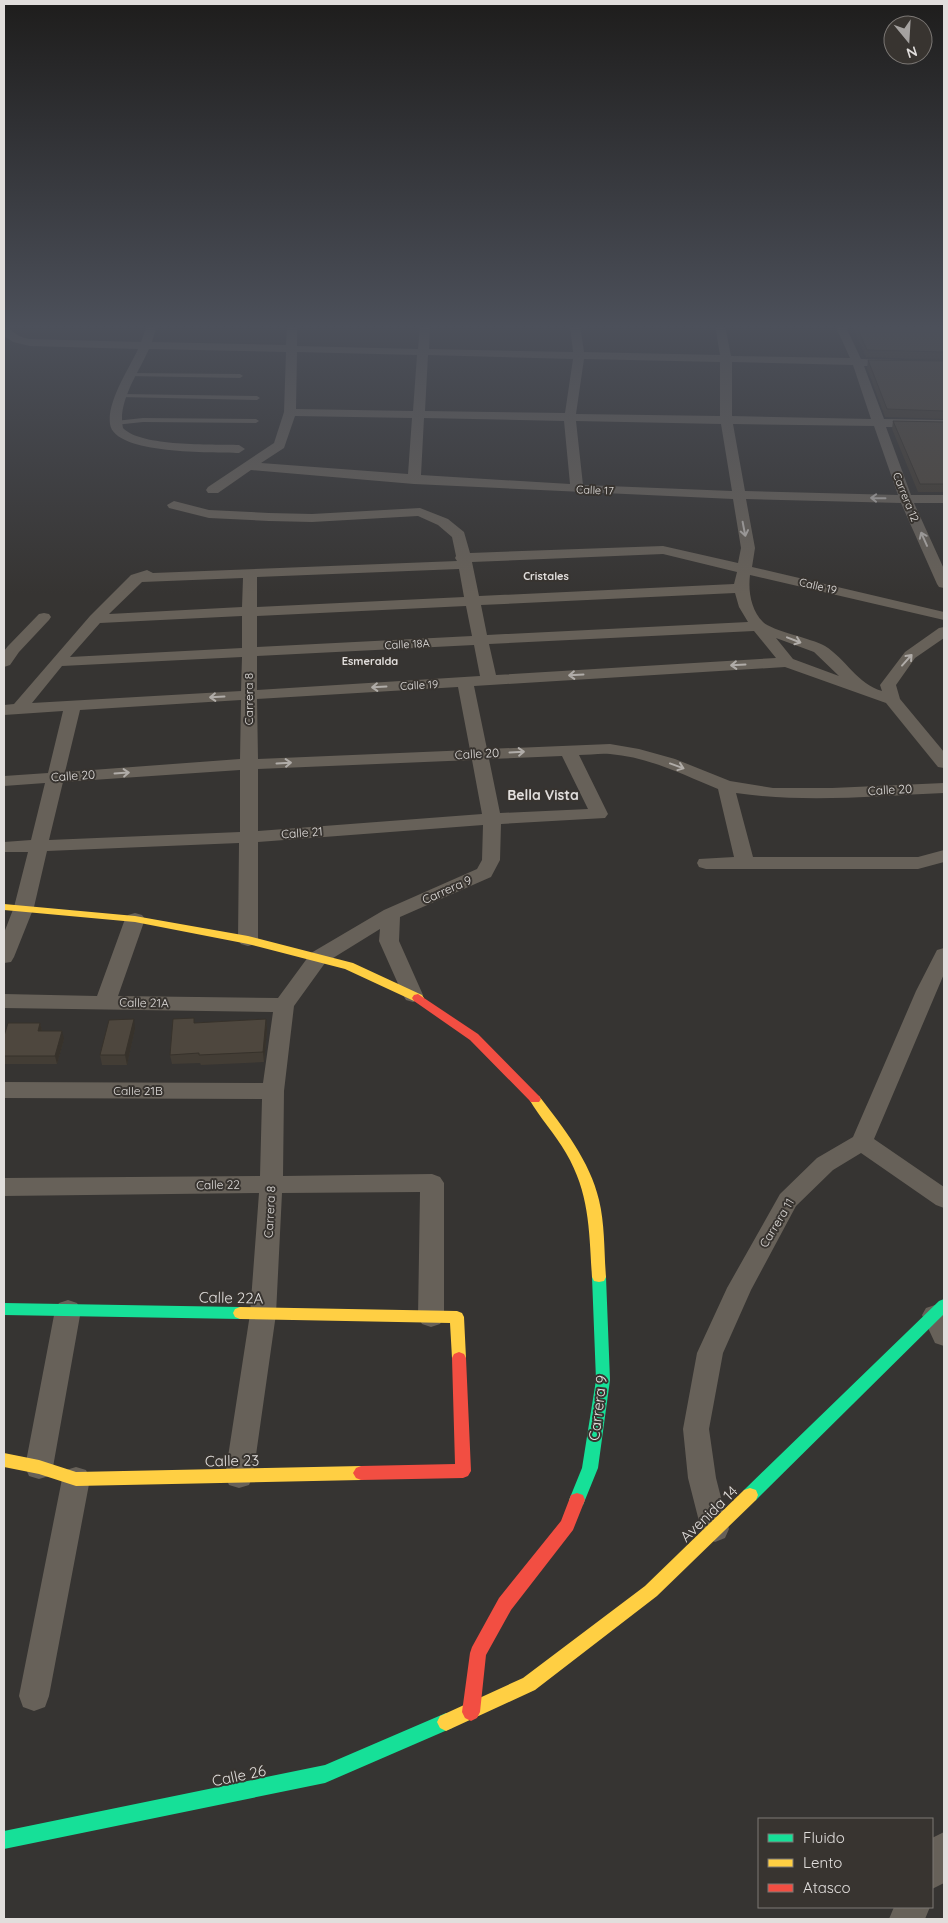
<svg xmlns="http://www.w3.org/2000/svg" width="948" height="1923" font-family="Quicksand,sans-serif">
	<rect width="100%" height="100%" fill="#363432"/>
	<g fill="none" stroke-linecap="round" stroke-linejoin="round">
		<!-- lane -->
		<path fill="#676159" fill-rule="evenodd" d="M131 373 240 374 243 376 240 378 129 376 128 375Z
			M121 394 257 396 260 398 257 400 119 397 118 396Z
			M143 418 256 419 259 421 256 423 143 422 115 425 112 423 115 421Z"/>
		<!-- street -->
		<path fill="#676159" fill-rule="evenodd" d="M147 325H157L152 342 286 345 287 325H297V346L418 349 420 325H430L429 349 573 352 570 325H580L584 352 720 355 715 325H725L731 356 850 358 835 325H845L861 359 944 361V367L864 366 884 419 944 420V428L886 427 911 495H944V503H914L944 569V588L939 587 937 584 901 503 746 499 755 548 752 567 944 612V620L750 575C748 591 751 610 763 622 772 631 811 638 825 646 846 659 857 684 882 691L880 685 905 652 939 628 944 627V638L915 658 896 685 900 699 944 752V768L938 767 886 703 785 667 474 686 487 749 610 744 639 749 675 759 730 781 773 788H832L944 783V793C875 796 805 803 736 793L753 857H918L944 850V862L918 869H706L699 867 697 863 699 859 734 857 718 789C684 775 648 757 610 754 600 753 589 755 579 755L608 814 605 818 501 824 500 860 491 877 400 917 399 941 423 995 420 1000 413 1002 406 1000 403 995 379 941 380 929 325 963 294 1006 284 1091 283 1176 432 1174 440 1177 444 1183V1317L440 1324 431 1327 422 1324 418 1317 420 1192 282 1193 276 1314 253 1476 249 1485 239 1488 229 1485 225 1476 250 1314 259 1193 4 1196V1178L260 1176 262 1099 4 1098V1082L263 1083 273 1012 4 1008V994L97 996 125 919 128 915 135 913 142 915 145 919 118 996 278 998 311 953 384 910 477 869 482 860 483 825 258 842V940L255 944 248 946 241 944 238 940 239 843 47 851 34 907 14 957 11 962 4 963V933L14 907 28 852H4V842L31 840 45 783 4 786V776L48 773 63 711 4 715V705L14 704 90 616 131 575 147 570 153 573 457 561 455 558 456 556 452 537 438 525 418 516 312 522 269 521 209 518 169 508 167 505 174 501 209 510 269 513 312 514 420 508 448 519 464 532 470 553 663 546 738 563 741 548 733 499 414 484 251 470 218 493H208L206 490 208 487 274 443 284 412 286 352 149 349C139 372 117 402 123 428 141 447 212 444 239 445L245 449 239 453C214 452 114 455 110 424 107 401 129 369 138 349L30 346 13 342 4 336V326C14 329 14 337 30 339L141 342ZM297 352 417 355 413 411 296 409ZM428 355 573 359 565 413 425 411ZM584 359 720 362V416L576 414ZM732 362 853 365 871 419 732 416ZM295 416 412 418 408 474 261 463 284 448ZM424 418 564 421 570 484 421 475ZM576 421 721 424 732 491 583 485ZM733 424 874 426 898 495 745 491ZM663 554 737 572 734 584 479 596 472 562ZM459 569 464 597 257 607V577ZM243 578 242 607 109 614 142 582ZM735 593 739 607 748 622 487 635 481 605ZM466 606 472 636 257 647V616ZM242 616V648L70 657 100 623ZM754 631 776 658 496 675 489 644ZM776 638 814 652 839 676 793 659ZM474 645 480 676 257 690V656ZM242 657 241 691 32 703 62 666ZM458 687 470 750 258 759 257 699ZM241 700 240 759 65 772 80 710ZM562 756 588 809 500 813 489 759ZM472 760 482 814 258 831V769ZM240 770V832L49 840 63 782Z
			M44 613 49 614 51 617 49 620 19 652 10 665 4 667V651L8 646 39 614Z
			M944 948V974L874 1139 944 1187V1208L936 1205 861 1153 833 1170 796 1206 751 1290 723 1353 709 1429 716 1478 729 1529 725 1538 715 1542 705 1538 701 1529 688 1478 683 1429 697 1353 727 1288 780 1194 817 1158 853 1137 916 991 937 950Z
			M68 1300 77 1303 81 1310 53 1467 49 1476 39 1479 29 1476 25 1467 55 1310 59 1303Z
			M935 1305 944 1309V1346L935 1343 922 1315 926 1308Z
			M76 1467 86 1470 90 1479 49 1696 45 1707 34 1711 23 1707 19 1696 62 1479 66 1470Z
			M944 1832V1883L932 1889V1838Z
			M894 1907H930L925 1919H889Z"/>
		<!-- fast -->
		<path fill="#16e098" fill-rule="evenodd" d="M599 1272 604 1273 606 1277 610 1380 598 1468 583 1505 577 1507 571 1505 569 1500 582 1468 596 1380 592 1277 594 1273Z
			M944 1299V1314L756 1500 750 1502 744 1500 742 1495 744 1490 939 1301Z
			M4 1303 240 1307 245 1309 247 1313 245 1317 240 1319 4 1315Z
			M446 1713 452 1716 455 1722 452 1728 325 1783 4 1849V1831L325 1765Z"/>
		<!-- slow -->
		<path fill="#ffcf43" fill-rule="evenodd" d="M4 904 135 916 248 936 353 963 422 995 424 998 422 1001H414L345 969 248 944 135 922 4 910Z
			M535 1095 539 1096C563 1127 590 1161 599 1200 605 1225 604 1251 606 1277L604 1281 599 1282 594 1281 592 1277C589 1231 590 1194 566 1153 555 1134 540 1118 529 1099L531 1096Z
			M240 1307 457 1311 462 1313 464 1317 466 1358 464 1362 459 1364 454 1362 452 1358 450 1323 240 1319 235 1317 233 1313 235 1309Z
			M4 1453 39 1460 76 1472 361 1466 366 1468 369 1473 366 1478 361 1480 76 1486 39 1474 4 1467Z
			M750 1488 756 1490 758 1495 756 1500 657 1596 535 1690 446 1731 440 1728 437 1722 440 1716 523 1678 645 1586 744 1490Z"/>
		<!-- jam -->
		<path fill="#f24e42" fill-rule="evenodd" d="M418 994 478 1034 539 1096 541 1099 539 1102H531L470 1040 414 1001 412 998 414 995Z
			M459 1352 464 1354 466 1358 471 1471 468 1476 463 1478 361 1480 356 1478 353 1473 356 1468 361 1466 455 1464 452 1358 454 1354Z
			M577 1493 583 1495 585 1500 573 1530 511 1610 486 1655 480 1712 477 1718 471 1721 465 1718 462 1712 470 1653 472 1647 499 1598 561 1521 571 1495Z"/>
	</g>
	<!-- wall -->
	<path fill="#433d35" d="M852 325H944V360L866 357Z
		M868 360 944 361V419L885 417 867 368Z
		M893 421 944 422V492H918L892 429Z
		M266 1019 267 1029 264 1062 201 1065 200 1063 172 1064 170 1055Z
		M40 1023 42 1031 64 1039 57 1064H4V1036Z
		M135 1029 127 1065H102L100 1055Z"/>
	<!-- shaded-wall -->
	<path fill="#37322b" d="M134 1019 135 1029 127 1065 125 1055Z
		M266 1019 267 1029 264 1062 263 1052Z
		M40 1023 42 1031H38Z
		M62 1031 64 1039 57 1064 55 1056Z"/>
	<!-- building -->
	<path fill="#4e473e" stroke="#37322b" d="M856 325H944V352L867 350Z
		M868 360 944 361V411L887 409Z
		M893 421 944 422V484H920Z
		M194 1018V1023L266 1019 263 1052 199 1055V1053L170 1055 173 1019Z
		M134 1019 125 1055H100L109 1020Z
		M8 1023H40L38 1031H62L55 1056H4V1036Z"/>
	<!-- one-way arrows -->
	<defs><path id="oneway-shaft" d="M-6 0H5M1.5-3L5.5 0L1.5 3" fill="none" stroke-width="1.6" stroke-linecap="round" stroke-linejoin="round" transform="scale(1.25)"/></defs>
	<g stroke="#b0aca8">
		<use href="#oneway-shaft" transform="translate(878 498) rotate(-179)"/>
		<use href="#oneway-shaft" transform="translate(744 529) rotate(79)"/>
		<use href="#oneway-shaft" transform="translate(924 539) rotate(-114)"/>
		<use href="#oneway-shaft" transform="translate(794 640) rotate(21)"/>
		<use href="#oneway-shaft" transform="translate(907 660) rotate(-48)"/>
		<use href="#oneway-shaft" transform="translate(738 665) rotate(177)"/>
		<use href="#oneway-shaft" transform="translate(576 675) rotate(177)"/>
		<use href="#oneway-shaft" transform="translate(379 687) rotate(177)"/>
		<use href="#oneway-shaft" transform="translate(217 697) rotate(177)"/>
		<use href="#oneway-shaft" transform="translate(517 752) rotate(-3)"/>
		<use href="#oneway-shaft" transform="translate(284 763) rotate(-3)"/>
		<use href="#oneway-shaft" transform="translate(677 766) rotate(20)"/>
		<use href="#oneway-shaft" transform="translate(122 773) rotate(-4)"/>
	</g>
	<!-- sky -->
	<linearGradient id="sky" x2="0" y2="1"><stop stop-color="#1e1d1c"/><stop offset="0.55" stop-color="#4c505a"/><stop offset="1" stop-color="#4c505a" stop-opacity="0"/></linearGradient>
	<rect width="948" height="594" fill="url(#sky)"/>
	<g text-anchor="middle" stroke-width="4" stroke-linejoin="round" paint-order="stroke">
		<!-- far-street labels -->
		<g font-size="11" fill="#e1dedc" stroke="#383430">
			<text transform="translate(595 490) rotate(2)" y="4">Calle 17</text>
			<text transform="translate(906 497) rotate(68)" y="4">Carrera 12</text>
			<text transform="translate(818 586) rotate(13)" y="4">Calle 19</text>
			<text transform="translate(407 644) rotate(-3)" y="4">Calle 18A</text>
			<text transform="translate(419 685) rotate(-3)" y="4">Calle 19</text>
		</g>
		<!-- far-neighbourhood labels -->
		<g font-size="11" font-weight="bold" fill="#e1dedc" stroke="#383430">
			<text x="546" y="580">Cristales</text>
			<text x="370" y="665">Esmeralda</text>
		</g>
		<!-- street labels -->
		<g font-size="12" fill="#e1dedc" stroke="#383430">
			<text transform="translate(249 699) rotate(-90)" y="4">Carrera 8</text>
			<text transform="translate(477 754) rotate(-3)" y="4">Calle 20</text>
			<text transform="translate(73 776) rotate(-4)" y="4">Calle 20</text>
			<text transform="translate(890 790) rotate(-3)" y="4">Calle 20</text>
			<text transform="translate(302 833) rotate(-4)" y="4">Calle 21</text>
			<text transform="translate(447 890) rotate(-24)" y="4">Carrera 9</text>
			<text transform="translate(144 1003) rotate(1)" y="4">Calle 21A</text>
			<text x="138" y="1095">Calle 21B</text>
			<text transform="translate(218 1185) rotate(-1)" y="4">Calle 22</text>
			<text transform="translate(270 1212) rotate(-87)" y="4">Carrera 8</text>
			<text transform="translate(777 1223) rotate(-59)" y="4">Carrera 11</text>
		</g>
		<!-- neighbourhood labels -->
		<g font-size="14" font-weight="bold" fill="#e1dedc" stroke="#383430">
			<text x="543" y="800">Bella Vista</text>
		</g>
		<!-- near-street labels -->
		<g font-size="15" fill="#e1dedc" stroke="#383430">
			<text transform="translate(231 1298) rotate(1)" y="5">Calle 22A</text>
			<text transform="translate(598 1408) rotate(-83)" y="5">Carrera 9</text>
			<text transform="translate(232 1461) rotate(-1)" y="5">Calle 23</text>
			<text transform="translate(709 1514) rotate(-44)" y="5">Avenida 14</text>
			<text transform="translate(239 1776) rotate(-12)" y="5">Calle 26</text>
		</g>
	</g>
	<!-- border -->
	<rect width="948" height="1923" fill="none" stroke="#e1dedc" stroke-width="10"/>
	<!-- legend -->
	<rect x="758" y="1818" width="175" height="90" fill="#383430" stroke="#7c7875"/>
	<rect x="768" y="1834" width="25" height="8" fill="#16e098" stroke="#7c7875"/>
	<text x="803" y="1843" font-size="15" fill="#e1dedc">Fluido</text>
	<rect x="768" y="1859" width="25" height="8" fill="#ffcf43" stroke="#7c7875"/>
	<text x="803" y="1868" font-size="15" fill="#e1dedc">Lento</text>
	<rect x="768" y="1884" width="25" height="8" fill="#f24e42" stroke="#7c7875"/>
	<text x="803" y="1893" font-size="15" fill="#e1dedc">Atasco</text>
	<!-- north arrow -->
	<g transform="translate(908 40) rotate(162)"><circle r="24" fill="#383430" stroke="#7c7875"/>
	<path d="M0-4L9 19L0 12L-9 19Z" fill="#a5a2a0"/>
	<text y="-8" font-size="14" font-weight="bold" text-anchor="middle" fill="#e1dedc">N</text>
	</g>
</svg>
